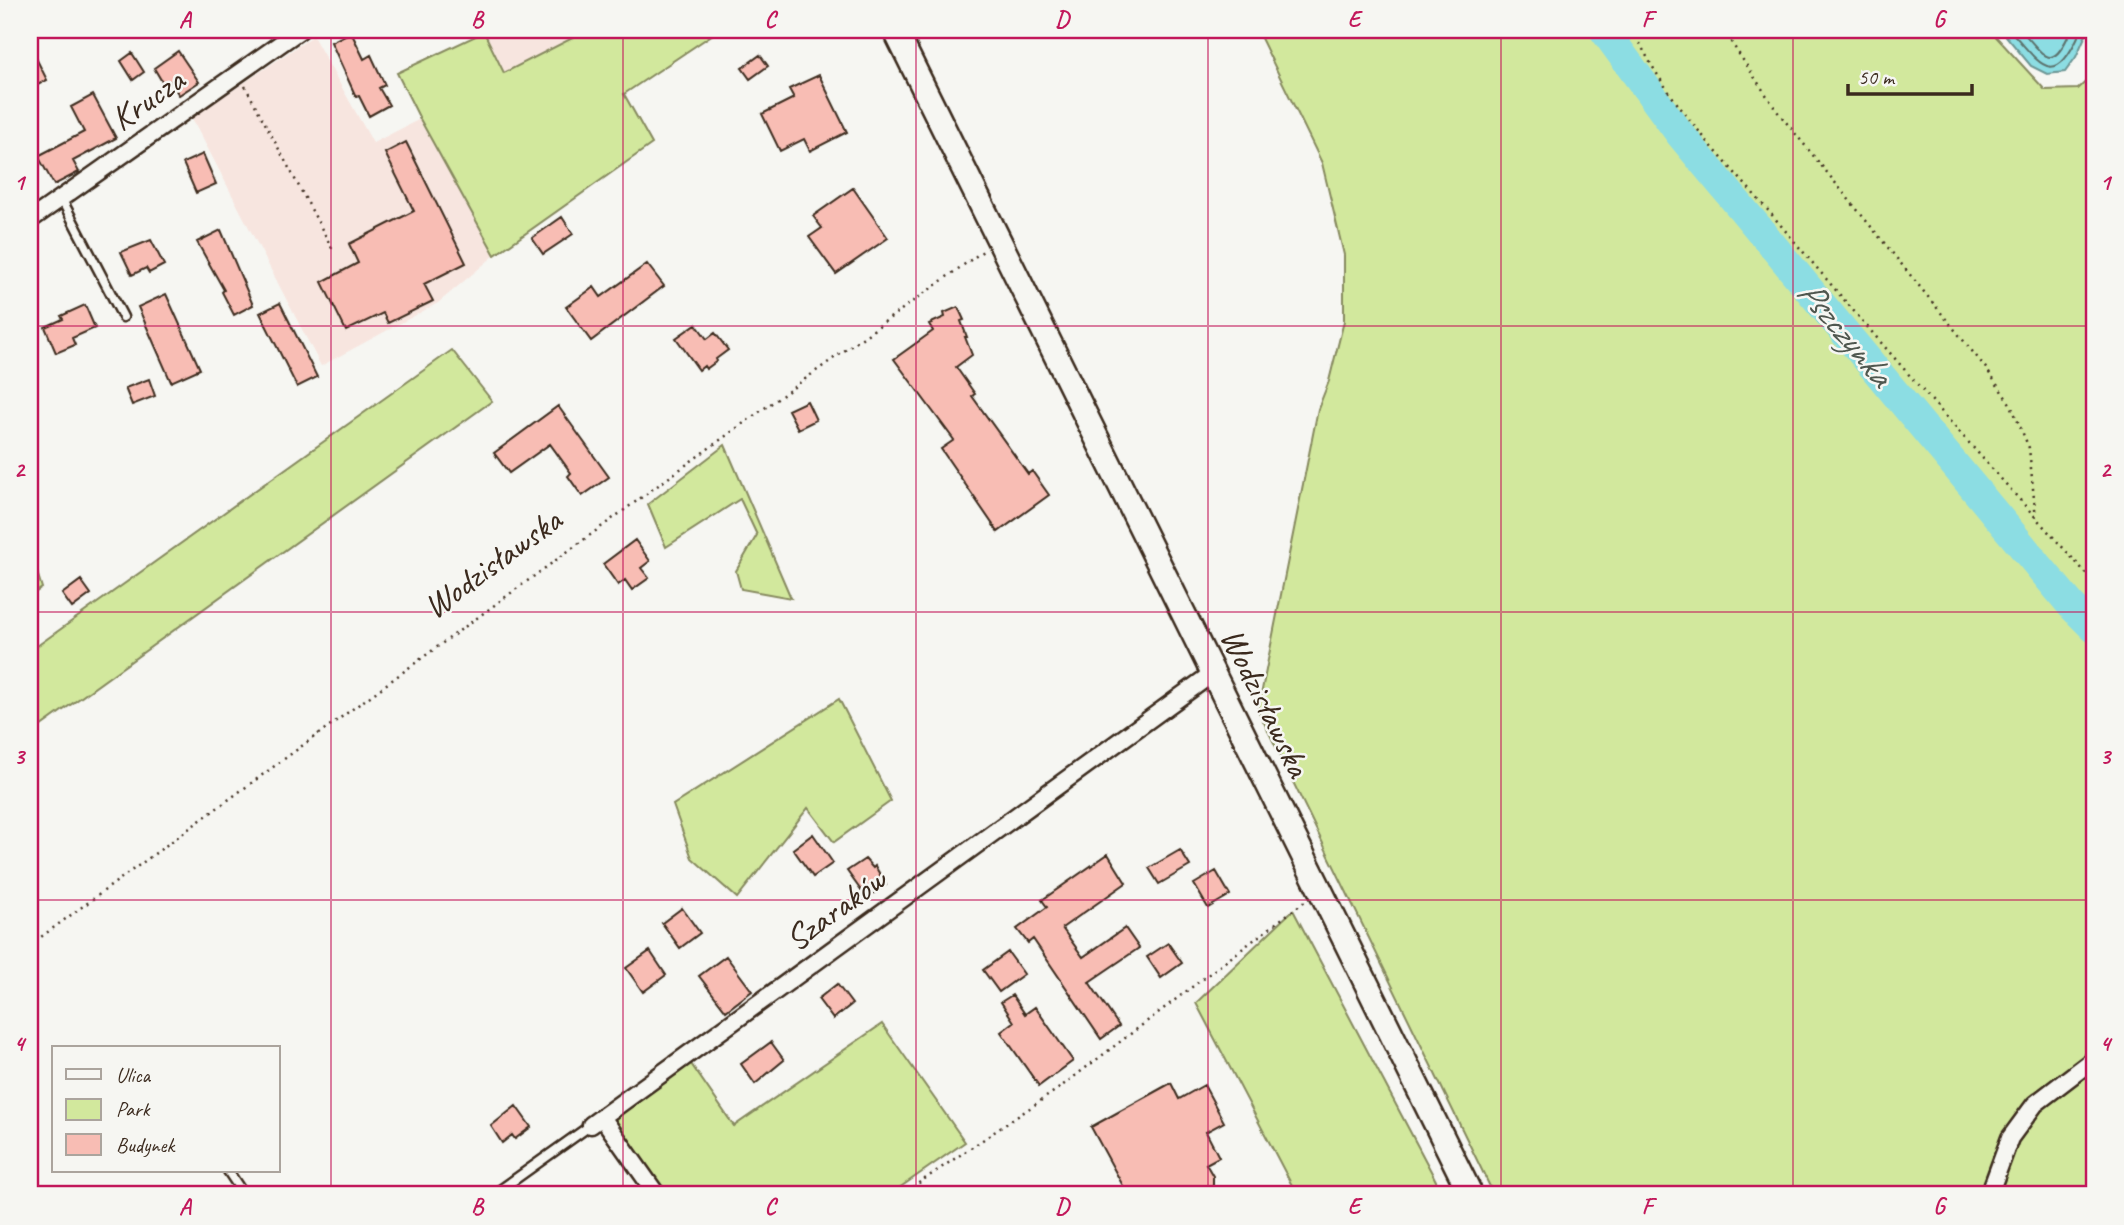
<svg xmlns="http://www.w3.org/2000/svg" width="2124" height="1225" font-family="Caveat,sans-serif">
	<rect width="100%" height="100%" fill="#f6f6f2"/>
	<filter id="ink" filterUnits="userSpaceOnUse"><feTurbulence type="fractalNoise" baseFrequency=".0143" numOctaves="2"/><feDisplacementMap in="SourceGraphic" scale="14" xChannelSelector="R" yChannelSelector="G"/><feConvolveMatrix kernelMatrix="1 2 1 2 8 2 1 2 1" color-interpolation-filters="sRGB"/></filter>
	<g filter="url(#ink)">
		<!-- built -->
		<path fill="#f7e5df" d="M483 30H586V31L504 74Z
			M313 36 373 143 420 119 495 255 438 303 321 366 192 118Z"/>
		<!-- green -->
		<path fill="#d2e89d" stroke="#86895e" stroke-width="2" d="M588 30H719L624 94 652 144 495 255 420 119 397 73 484 32 504 73Z
			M1257 30H1990L2045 90 2078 89 2094 74V1195H1494L1258 710 1318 409 1329 381 1344 321V255L1322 163Z
			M452 350 492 401 30 734V651Z
			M725 445 791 598 741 589 736 571 757 535 740 499 666 547 648 504Z
			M30 550 42 588 30 596Z
			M839 699 891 801 834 842 808 808 737 898 692 858 673 805Z
			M1293 910 1432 1173 1443 1195H1297L1196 1003Z
			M882 1024 965 1142 889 1195H665L610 1118 689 1061 734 1126Z"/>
		<!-- water -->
		<path fill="#8cdde3" stroke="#6c9594" stroke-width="2" d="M2001 30H2088L2076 57 2065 72 2047 74 2031 66Z"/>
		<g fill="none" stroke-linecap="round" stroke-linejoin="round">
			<!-- shore -->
			<path stroke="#5b726d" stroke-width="2" d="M2010 30C2043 68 2055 89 2081 30
				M2021 30C2046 58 2052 73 2071 30"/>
			<!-- river -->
			<path stroke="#8cdde3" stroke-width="30" d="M1604 30 1680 134 2071 605 2094 628"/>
		</g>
		<!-- building -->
		<path fill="#f8bdb4" stroke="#3b2a1e" stroke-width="2" d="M351 32 364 59 371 55 385 85 379 88 389 105 369 116 359 96 356 97 331 42Z
			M30 46 47 80 30 89Z
			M178 51 199 82 179 95 170 81 164 85 154 68Z
			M132 53 144 72 133 80 121 61Z
			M760 55 768 66 750 79 742 68Z
			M819 75 847 132 810 151 804 139 780 151 762 114 794 98 789 89Z
			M93 95 116 138 73 161 79 172 54 185 38 156 84 132 71 107Z
			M406 142 466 263 424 284 433 301 388 323 383 313 346 331 322 282 358 263 349 244 414 211 385 153Z
			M203 154 216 184 196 193 183 163Z
			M853 188 888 238 836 274 809 237 822 228 813 216Z
			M562 217 573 234 543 254 532 238Z
			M221 230 253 305 234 315 222 292 224 290 197 242Z
			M151 240 164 265 149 273 146 268 132 275 121 252Z
			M647 264 664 286 591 341 566 307 594 287 601 297Z
			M166 294 200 369 171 382 138 307Z
			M280 303 317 377 297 387 260 313Z
			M85 305 95 328 72 338 75 345 56 353 45 327 63 319 61 316Z
			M958 307 964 320 961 321 967 337H965L972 355 956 367 975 394 972 396 1028 474 1032 471 1049 495 998 532 941 449 954 440 894 359 933 331 929 324 945 317 944 313Z
			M696 324 707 339 715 333 728 350 716 359 717 361 706 369 704 366 699 370 676 338Z
			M149 379 155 396 132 405 125 388Z
			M807 401 816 420 798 429 788 410Z
			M558 406 609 477 582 496 568 476 571 473 550 444 509 473 494 453Z
			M635 540 650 561 641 568 649 578 632 590 625 580 618 585 603 564Z
			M81 580 91 594 72 608 62 594Z
			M813 834 833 863 813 877 793 849Z
			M1180 850 1190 866 1159 884 1149 868Z
			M1108 854 1126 883 1062 928 1083 957 1125 928 1139 948 1089 982 1119 1026 1101 1039 1033 939 1028 943 1017 929 1047 907 1042 900Z
			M865 859 873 868 875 866 886 885 874 893 870 887 862 892 847 871Z
			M1216 871 1230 895 1208 908 1194 884Z
			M682 908 700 933 680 948 662 923Z
			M1168 943 1182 963 1161 978 1147 957Z
			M650 951 666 975 643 992 626 968Z
			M1008 952 1024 974 999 992 983 970Z
			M726 956 752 991 726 1011 699 976Z
			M837 984 852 1004 833 1019 818 999Z
			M1012 995 1025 1014 1035 1007 1073 1061 1039 1086 1001 1032 1014 1022 1001 1002Z
			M771 1042 784 1060 755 1084 741 1064Z
			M1171 1083 1179 1099 1204 1085 1224 1122 1206 1132 1219 1157 1206 1164 1213 1176V1186L1196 1195H1128L1091 1127Z
			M516 1106 531 1127 515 1139 512 1135 502 1143 491 1126Z"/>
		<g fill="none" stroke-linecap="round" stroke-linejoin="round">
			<!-- lane casing -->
			<g stroke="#3b2a1e" stroke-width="13">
				<path id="lane" d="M61 198 123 317
					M228 1171 244 1195
					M493 1195 591 1125"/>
			</g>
			<!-- street casing -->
			<g stroke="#3b2a1e" stroke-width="21">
				<path id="street" d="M30 220 300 30
					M602 1117 657 1195
					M591 1125 1213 673
					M1989 1195 2010 1138 2035 1104 2094 1059"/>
			</g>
			<!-- secondary casing -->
			<g stroke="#3b2a1e" stroke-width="28">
				<path id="secondary" d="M895 30 1471 1195"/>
			</g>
			<!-- path -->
			<path stroke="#3b2a1e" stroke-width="2.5" stroke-dasharray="2 5" stroke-linecap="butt" d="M1634 30C1663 99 1724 159 1773 216 1877 340 1985 462 2094 582
				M1723 30 1777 111 1985 367 2011 405 2029 448 2036 519
				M245 86 333 250
				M30 945 705 451 983 251
				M901 1195 1058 1089 1305 901"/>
			<!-- lane -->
			<use href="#lane" stroke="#f6f6f2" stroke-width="8"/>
			<!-- street -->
			<use href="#street" stroke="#f6f6f2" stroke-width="16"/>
			<!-- secondary -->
			<use href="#secondary" stroke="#f6f6f2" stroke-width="23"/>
		</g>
	</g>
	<!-- grid -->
	<path fill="none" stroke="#c2185b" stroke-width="2" stroke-opacity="0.55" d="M331 30V1195M623 30V1195M916 30V1195M1208 30V1195M1501 30V1195M1793 30V1195M30 326H2094M30 612H2094M30 900H2094"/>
	<g text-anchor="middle" stroke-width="5" stroke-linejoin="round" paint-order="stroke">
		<!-- street labels -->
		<g font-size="35" fill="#3b2a1e" stroke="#f6f6f2">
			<text transform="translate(147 99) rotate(-35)" y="12">Krucza</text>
			<text transform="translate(492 563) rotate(-36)" y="12">Wodzisławska</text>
			<text transform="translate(1266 702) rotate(64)" y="12">Wodzisławska</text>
			<text transform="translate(835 909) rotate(-36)" y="12">Szaraków</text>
		</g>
		<!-- water labels -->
		<g font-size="37" font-style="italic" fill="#4f574f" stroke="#f6f6f2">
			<text transform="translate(1846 332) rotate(50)" y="13">Pszczynka</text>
		</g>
	</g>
	<!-- margin -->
	<rect width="2124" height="1225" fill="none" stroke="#f6f6f2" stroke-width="77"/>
	<!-- legend -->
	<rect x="52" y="1046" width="228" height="126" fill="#f6f6f2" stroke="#aba49d" stroke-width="2"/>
	<rect x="66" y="1069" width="35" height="10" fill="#f6f6f2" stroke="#aba49d" stroke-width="2"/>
	<text x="116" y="1082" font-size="21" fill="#3b2a1e">Ulica</text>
	<rect x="66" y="1099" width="35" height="21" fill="#d2e89d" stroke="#aba49d" stroke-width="2"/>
	<text x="116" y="1116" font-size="21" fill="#3b2a1e">Park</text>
	<rect x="66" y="1134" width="35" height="21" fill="#f8bdb4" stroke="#aba49d" stroke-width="2"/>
	<text x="116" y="1152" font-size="21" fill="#3b2a1e">Budynek</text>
	<!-- scale -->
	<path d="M1848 84v10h124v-10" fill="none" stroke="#3b2a1e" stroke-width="3.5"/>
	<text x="1858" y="84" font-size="21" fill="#3b2a1e" stroke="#f6f6f2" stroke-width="5" paint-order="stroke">50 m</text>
	<rect x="38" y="38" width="2048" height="1148" fill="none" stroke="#c2185b" stroke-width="2.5"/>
	<g font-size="23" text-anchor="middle" font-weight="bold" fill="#c2185b">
		<text x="185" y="27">A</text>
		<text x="477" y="27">B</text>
		<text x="770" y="27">C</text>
		<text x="1062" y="27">D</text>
		<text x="1354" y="27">E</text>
		<text x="1647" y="27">F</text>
		<text x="1939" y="27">G</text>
		<text x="19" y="190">1</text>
		<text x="2105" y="190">1</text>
		<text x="19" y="477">2</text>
		<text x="2105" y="477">2</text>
		<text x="19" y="764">3</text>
		<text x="2105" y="764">3</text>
		<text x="19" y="1051">4</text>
		<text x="2105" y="1051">4</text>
		<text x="185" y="1214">A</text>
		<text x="477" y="1214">B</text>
		<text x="770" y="1214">C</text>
		<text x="1062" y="1214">D</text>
		<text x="1354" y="1214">E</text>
		<text x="1647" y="1214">F</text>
		<text x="1939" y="1214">G</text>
	</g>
</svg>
